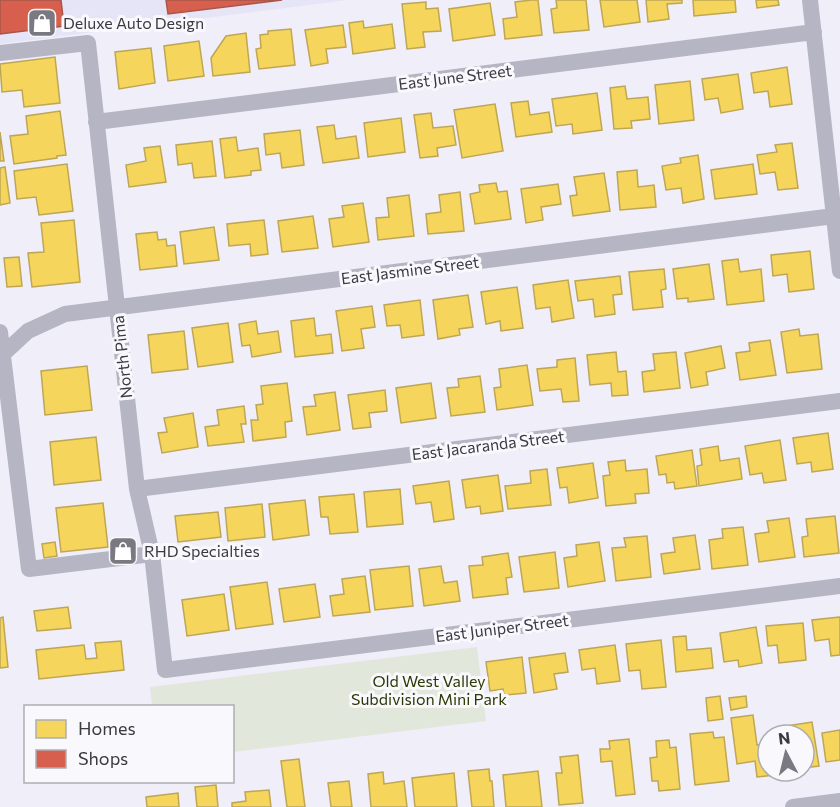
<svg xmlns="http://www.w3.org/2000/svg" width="840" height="807" font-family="Commissioner,sans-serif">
	<rect width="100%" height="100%" fill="#efeef9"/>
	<!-- built -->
	<path fill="#e6e5f8" d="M0 0H348L0 44Z"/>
	<!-- green -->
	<path fill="#e2e7dc" d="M477 647 486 721 233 752 232 706H152L150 687Z"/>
	<!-- homes -->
	<path fill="#f6d55c" stroke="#bea654" stroke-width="1.5" d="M531 0H538L542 35 505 39 503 19 517 17 515 2Z
		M556 0H586L589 30 554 33 551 9 557 8Z
		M600 0H637L640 22 604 27Z
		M646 0H682V3L667 4 669 19 648 22Z
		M693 0H735L736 12 694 16Z
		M756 0H778L779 5 757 8Z
		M426 2V9L438 8 441 31 423 32 425 47 407 49 402 4Z
		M490 3 495 35 453 41 449 9Z
		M363 21 364 28 392 24 395 48 353 54 349 23Z
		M343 25 346 47 326 49 328 63 311 66 305 30Z
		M291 29 295 65 259 69 256 49 261 48 260 35 268 34V31Z
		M246 33 250 72 213 76 211 58 226 36Z
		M199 41 204 76 168 81 164 46Z
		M151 48 155 83 119 89 115 52Z
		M55 57 60 103 24 107 22 90 2 92 0 64Z
		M787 67 792 104 770 107 768 91 754 93 751 73Z
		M738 74 743 109 721 113 718 98 705 100 702 79Z
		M690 81 694 120 659 124 655 85Z
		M625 86 627 99 648 97 650 119 631 121 632 128 614 129 610 88Z
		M597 93 602 130 573 134 572 124 556 126 552 99Z
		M528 101 530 115 549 112 552 132 516 137 511 103Z
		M495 104 503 151 462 158 454 110Z
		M60 111 66 155 57 156V158L14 164 10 136 28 134 26 116Z
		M431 113 433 128 453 126 456 145 437 148 438 156 420 158 414 115Z
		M401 118 405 152 368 157 364 123Z
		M334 125 336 139 356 136 359 158 323 163 317 127Z
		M300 130 304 165 282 168 280 153 266 155 264 134Z
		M0 132 4 161H0Z
		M236 137 238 151 258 148 261 170 251 171V175L225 178 220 139Z
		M212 141 216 176 194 178 192 163 178 165 176 145Z
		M792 143 798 188 778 190 775 172 760 174 757 155 777 152 775 145Z
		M160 146 166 182 129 187 126 165 146 161 144 148Z
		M698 155 704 199 683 203 681 188 666 190 662 166 681 163 680 158Z
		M67 164 73 211 39 215 36 197 17 199 14 171Z
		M753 164 757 194 715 199 711 170Z
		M5 167 10 203 0 205V168Z
		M637 170 638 187 654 185 656 207 620 210 617 172Z
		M604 173 610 211 573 216 570 196 577 195 574 177Z
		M496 183 498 192 507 191 511 219 475 224 470 194 480 192 479 185Z
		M558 184 561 204 541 207 543 220 526 223 521 189Z
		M460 192 464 231 428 234 426 214 441 212 439 195Z
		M409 195 414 236 378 240 376 218 389 217 387 198Z
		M363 203 369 242 333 247 329 219 344 217 342 206Z
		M313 216 318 248 282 252 278 221Z
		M74 220 80 282 32 287 28 253 44 252 41 223Z
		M264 220 268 254 251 256 250 244 229 246 227 224Z
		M214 227 219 260 184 264 180 232Z
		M157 232 158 240 166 239 167 246 175 245 177 266 140 270 136 234Z
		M810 251 814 289 789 292 787 274 773 276 771 255Z
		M19 257 22 286 7 287 4 258Z
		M738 259 740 272 761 269 764 301 727 305 722 261Z
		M709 264 714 299 688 302V298L677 299 673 269Z
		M664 269 666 289 661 290 663 307 633 310 629 272Z
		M620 276 622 294 613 295 615 314 595 317 593 299 578 301 575 281Z
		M568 280 574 318 552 322 550 307 536 309 533 285Z
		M517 287 523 328 501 331 500 321 486 324 481 292Z
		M468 295 473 327 459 329 460 335 438 339 433 300Z
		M420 300 424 335 402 338 400 325 387 326 384 305Z
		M372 306 375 327 361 329 364 348 342 351 336 311Z
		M314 318 316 336 331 334 333 353 295 357 291 321Z
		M256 321 258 334 278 331 281 352 252 357 250 345 242 346 239 324Z
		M228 323 233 362 198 367 192 328Z
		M799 329 800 336 818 334 822 369 787 373 781 332Z
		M184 331 188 369 152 373 148 335Z
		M770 340 776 375 740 380 736 353 750 351 749 343Z
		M721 346 725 368 706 372 708 385 691 388 685 353Z
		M616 352 618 372 626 371 628 395 612 396 611 383 590 385 587 355Z
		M676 352 680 388 644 392 642 372 655 370 653 354Z
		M575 358 579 401 563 402 561 389 540 391 537 369 557 367V360Z
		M527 365 533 405 497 410 494 388 501 387 499 369Z
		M87 366 92 410 45 415 41 371Z
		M480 376 485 412 451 416 447 388 459 387 458 379Z
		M287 383 292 421 285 422 286 437 253 441 251 420H258L256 405 263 404 261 386Z
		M431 383 436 418 401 423 396 388Z
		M385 390 387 411 369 413 371 427 353 429 348 395Z
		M335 392 340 430 307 435 303 407 316 406 314 395Z
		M244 406 246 424H241L244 442 208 446 205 427 219 425 217 410Z
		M193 413 198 447 162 453 158 433 167 432 164 418Z
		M828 433 833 469 812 472 811 462 797 464 793 438Z
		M96 437 101 480 54 485 50 442Z
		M780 440 786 480 764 483 762 473 750 475 745 446Z
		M718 446 720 461 739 458 742 479 699 486 697 466 702 465 700 449Z
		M692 450 697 486 675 489 674 482 667 483 666 474 659 475 656 456Z
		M625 460 626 471 647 469 649 493 635 494 636 503 606 506 603 476 610 475 608 462Z
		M593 463 598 498 569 503 567 487 560 488 557 468Z
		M547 469 551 505 508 509 505 486 531 483 530 471Z
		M498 475 503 511 481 514 480 506 466 508 462 480Z
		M449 481 454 519 434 522 431 502 416 504 413 486Z
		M400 489 403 524 367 527 364 492Z
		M354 494 358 532 330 534 328 517H321L319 497Z
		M305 500 309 535 273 540 269 504Z
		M103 503 108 547 61 552 56 508Z
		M262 504 265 537 228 541 225 508Z
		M218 512 221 537 178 542 175 516Z
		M835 516 839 553 804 557 802 537 808 536 806 519Z
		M789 518 795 557 759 562 755 534 769 532 767 521Z
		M743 527 748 565 712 569 709 540 723 538 722 529Z
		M695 535 700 569 664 574 661 554 675 552 673 538Z
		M647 536 651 577 616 581 612 548 626 547 624 538Z
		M55 542 57 556 44 558 42 544Z
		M599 542 605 581 568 587 564 558 577 556 576 545Z
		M555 552 559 588 524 592 519 557Z
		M508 553 512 577 506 578 508 594 473 598 469 566 483 565 482 557Z
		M409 566 413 606 375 610 370 570Z
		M441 566 444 583 457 581 460 601 424 606 419 569Z
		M365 576 370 612 333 616 330 596 344 594 342 579Z
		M267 582 273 624 236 629 230 587Z
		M315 584 320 617 284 622 279 589Z
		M224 594 229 630 187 636 182 600Z
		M68 607 71 628 37 631 34 611Z
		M3 617 8 667 0 668V618Z
		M840 617V655L831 656 829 639 815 641 812 620Z
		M803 623 806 660 779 663 777 645 768 646 766 626Z
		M756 627 762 663 739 667 738 660 724 662 720 633Z
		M686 636 687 650 711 648 713 668 676 672 673 637Z
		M661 640 666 687 642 689 640 670 629 671 626 644Z
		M121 641 124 670 39 679 36 650 84 645 86 659 97 658 95 643Z
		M615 645 620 681 597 684 595 668 582 670 579 650Z
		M565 653 568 672 554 674 557 689 534 693 529 658Z
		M522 657 526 693 504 695 503 689 490 691 486 662Z
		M720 696 723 719 708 721 706 698Z
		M746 696 747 707 731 710 729 698Z
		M753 715 757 745 768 744V771H773L774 775 757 777 755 761 737 764 731 718Z
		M812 722 819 766 804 768V735H781L780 727Z
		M840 730V760L826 762 822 733Z
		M713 732 714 738 724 737 729 781 695 785 690 734Z
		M629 739 635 794 616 796 612 761 601 762 600 749H610L609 741Z
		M669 740 670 748 676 747 680 789 659 791 658 781H652L650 758 657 757 656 741Z
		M578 755 583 803 559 805 556 773H562L560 757Z
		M299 759 305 807H287L281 761Z
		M489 769 490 781H492L494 807H472L468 771Z
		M538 771 542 807H506L503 775Z
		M383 772 384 784 404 781 407 807H371L368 774Z
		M454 773 457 807H415L412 778Z
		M349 781 352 807H331L328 783Z
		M216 785 218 807H197L195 787Z
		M269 790 271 807H232V803L246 801 245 792Z
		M178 793 179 807H147L146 797Z"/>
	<!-- shops -->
	<path fill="#d6604d" stroke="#a8554a" stroke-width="1.5" d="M0 0H61L64 26 0 34Z
		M166 0H282L168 14Z"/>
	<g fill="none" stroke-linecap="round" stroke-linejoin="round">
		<!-- minor -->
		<path stroke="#b6b5c3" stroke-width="16" d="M810 0 840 271
			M0 53 88 43 137 489 152 554 165 670 840 586
			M96 122 814 32
			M0 332 29 569 152 554
			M0 357 28 331 65 314 834 216
			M137 489 840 401
			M793 807 840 801"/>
	</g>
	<!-- icons -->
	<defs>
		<g id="shop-square" transform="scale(1.5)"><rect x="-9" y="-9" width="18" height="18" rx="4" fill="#7a7982" stroke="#f9f9fd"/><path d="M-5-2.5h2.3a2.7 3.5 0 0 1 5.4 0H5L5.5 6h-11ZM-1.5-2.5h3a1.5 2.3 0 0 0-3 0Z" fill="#fff"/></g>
	</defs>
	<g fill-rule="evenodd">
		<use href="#shop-square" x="42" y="23"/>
		<use href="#shop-square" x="123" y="551"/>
	</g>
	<g text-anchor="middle" stroke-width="6" stroke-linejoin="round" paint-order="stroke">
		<!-- poi labels -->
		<g font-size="16" fill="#3b3a42" stroke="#f9f9fd" text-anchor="start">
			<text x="63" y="29">Deluxe Auto Design</text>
			<text x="144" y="557">RHD Specialties</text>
		</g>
		<!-- street labels -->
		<g font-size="16" fill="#3b3a42" stroke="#f9f9fd">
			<text transform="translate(455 77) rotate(-7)" y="6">East June Street</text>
			<text transform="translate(410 270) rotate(-7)" y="6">East Jasmine Street</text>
			<text transform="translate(122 357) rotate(-96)" y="6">North Pima</text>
			<text transform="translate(488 445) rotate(-7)" y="6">East Jacaranda Street</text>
			<text transform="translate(502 628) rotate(-7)" y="6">East Juniper Street</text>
		</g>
		<!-- park labels -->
		<g font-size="16" fill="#2d3806" stroke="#f9f9fd">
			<text x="429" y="687">Old West Valley<tspan x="429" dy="18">Subdivision Mini Park</tspan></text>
		</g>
	</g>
	<!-- legend -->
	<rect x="24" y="705" width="210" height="78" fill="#f9f9fd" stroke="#adadb2" stroke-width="1.5"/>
	<rect x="36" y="720" width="30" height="18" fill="#f6d55c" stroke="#adadb2" stroke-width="1.5"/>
	<text x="78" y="735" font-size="18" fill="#3b3a42">Homes</text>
	<rect x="36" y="750" width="30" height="18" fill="#d6604d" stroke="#adadb2" stroke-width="1.5"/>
	<text x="78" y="765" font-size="18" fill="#3b3a42">Shops</text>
	<!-- north arrow -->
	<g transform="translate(786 753) rotate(353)"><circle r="28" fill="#f9f9fd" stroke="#adadb2" stroke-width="1.5"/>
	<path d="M0-4.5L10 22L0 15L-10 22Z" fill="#7a7982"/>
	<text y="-9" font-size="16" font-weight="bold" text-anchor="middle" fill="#3b3a42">N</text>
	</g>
</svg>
